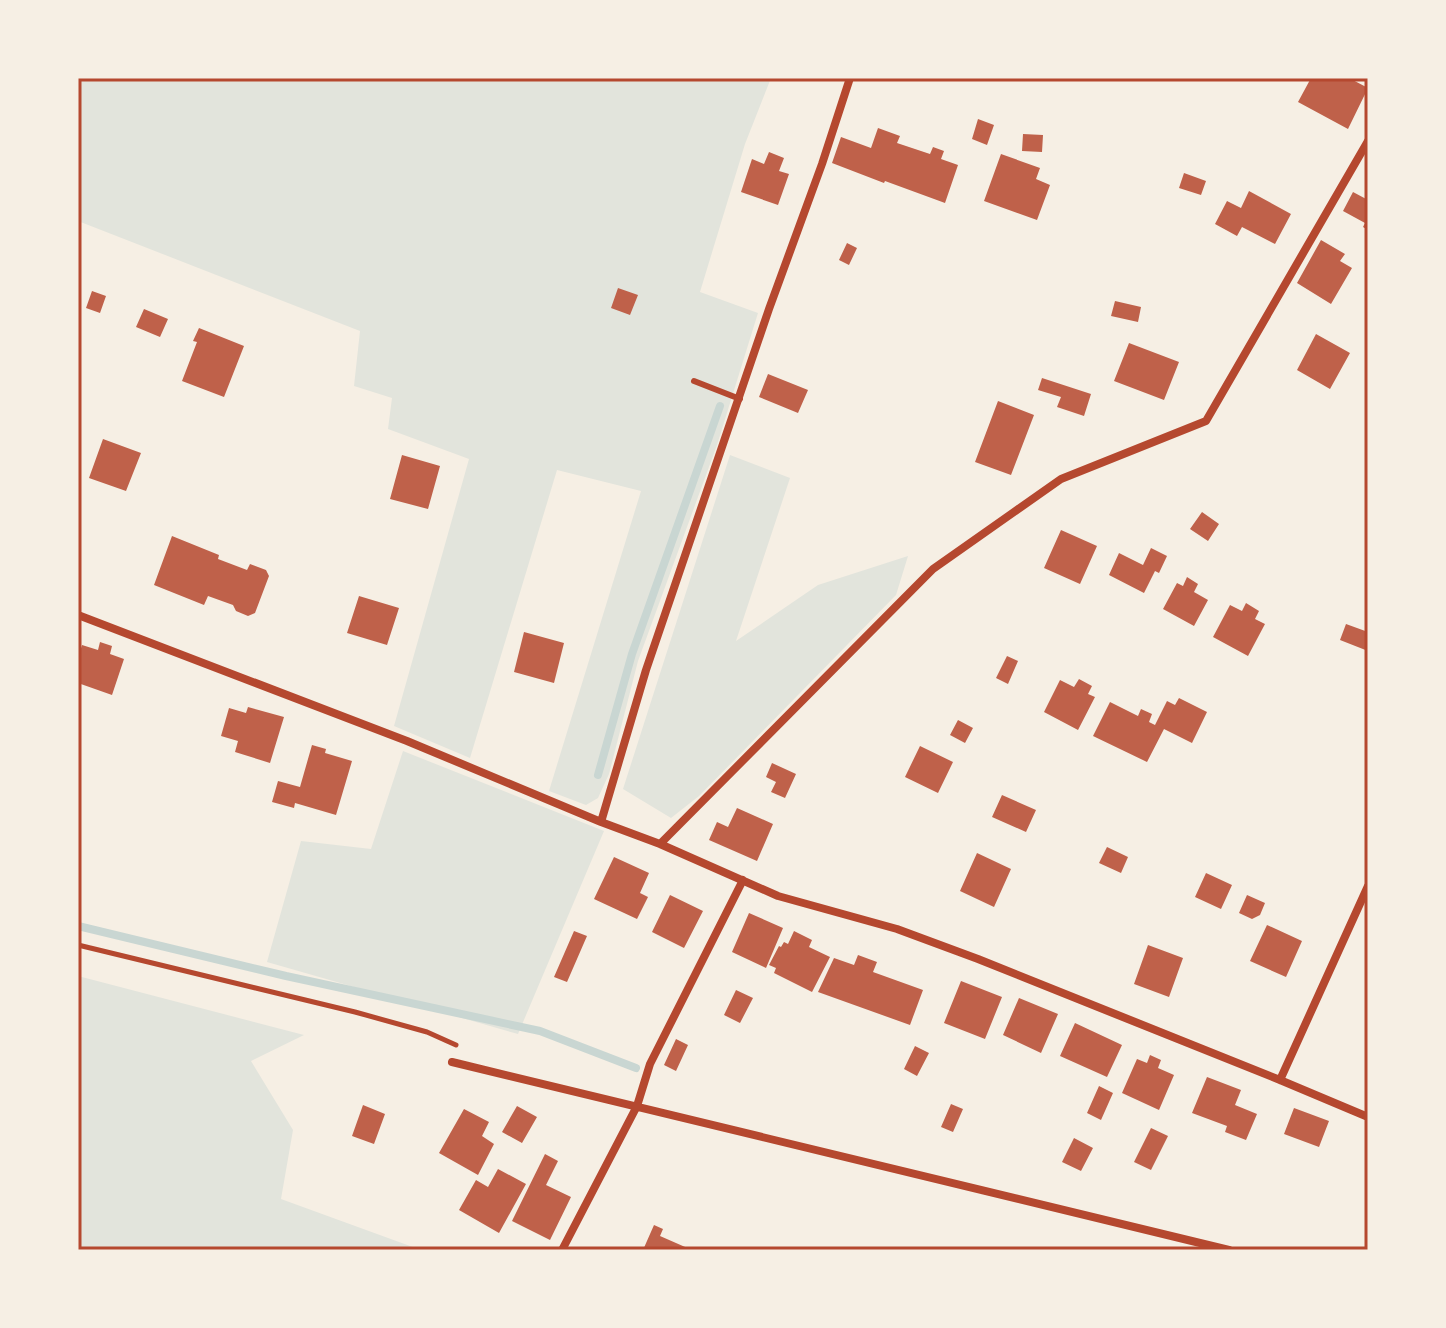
<svg xmlns="http://www.w3.org/2000/svg" width="1446" height="1328" font-family="'DM Sans',sans-serif">
	<rect width="100%" height="100%" fill="#f6efe4"/>
	<!-- green -->
	<path fill="#e2e4dc" d="M78 78H771L745 144 700 292 758 313 717 445 638 661 609 774 598 798 586 805 549 791 641 491 557 470 470 758 394 726 469 459 388 429 392 398 354 386 360 331 78 221Z
		M730 455 790 478 736 641 818 585 908 556 896 595 699 796 671 818 623 789Z
		M403 751 604 831 518 1034 267 962 301 841 371 849Z
		M78 976 304 1035 251 1061 293 1130 281 1199 421 1250H78Z"/>
	<g fill="none" stroke-linecap="round" stroke-linejoin="round">
		<!-- stream -->
		<path stroke="#c9d6d2" stroke-width="8" d="M598 775 632 654 720 406
			M78 926 286 976 540 1031 636 1068"/>
	</g>
	<!-- building -->
	<path fill="#bf614a" d="M1311 78H1349L1368 88 1348 129 1298 102Z
		M978 119 994 125 987 145 972 139Z
		M878 128 900 136 897 143 930 154 933 147 944 151 941 159 958 165 945 203 885 181 884 183 832 163 841 137 871 148Z
		M1023 134 1043 135 1042 152 1022 151Z
		M769 152 784 158 779 171 789 174 778 205 741 192 752 159 764 164Z
		M1001 154 1040 168 1036 179 1050 185 1037 220 984 201Z
		M1184 173 1206 181 1201 195 1179 188Z
		M1249 191 1291 214 1275 244 1242 227 1237 236 1215 224 1227 201 1241 208Z
		M1353 192 1368 200V230L1363 227 1365 223 1343 211Z
		M1321 240 1345 254 1340 261 1352 268 1331 304 1297 283Z
		M847 243 857 248 849 265 839 260Z
		M618 288 638 295 630 315 611 308Z
		M92 291 106 296 100 313 86 308Z
		M1115 301 1141 307 1138 322 1111 316Z
		M144 309 168 319 160 337 136 327Z
		M199 328 244 346 224 397 182 381 197 342 193 341Z
		M1316 334 1350 353 1330 389 1297 370Z
		M1129 343 1179 362 1164 400 1114 381Z
		M768 374 808 390 798 413 759 397Z
		M1042 378 1091 394 1084 416 1057 407 1061 397 1038 390Z
		M998 401 1034 415 1011 475 975 462Z
		M103 439 141 453 126 491 89 478Z
		M402 455 440 466 428 509 390 499Z
		M1202 512 1219 524 1208 541 1190 529Z
		M1061 530 1097 546 1080 584 1044 568Z
		M172 536 219 555 218 559 247 570 250 564 266 570 269 576 255 613 248 616 236 611 233 605 208 596 204 605 154 585Z
		M1151 548 1167 556 1159 573 1155 571 1144 593 1109 575 1119 553 1143 565Z
		M1187 577 1198 584 1194 592 1208 600 1194 626 1163 609 1177 583 1183 586Z
		M359 596 399 608 387 645 347 633Z
		M1246 603 1259 611 1255 619 1265 624 1248 656 1213 637 1230 605 1242 611Z
		M1346 624 1368 632V651L1340 640Z
		M524 632 564 643 554 683 514 672Z
		M100 642 112 646 110 654 124 659 112 695 78 683V658L82 645 98 650Z
		M1007 656 1018 661 1008 684 996 678Z
		M1079 679 1092 686 1088 694 1095 697 1078 730 1044 712 1060 680 1074 687Z
		M1179 698 1207 712 1192 743 1164 729 1147 762 1093 736 1110 702 1138 716 1141 709 1152 714 1149 722 1155 725 1167 701 1175 705Z
		M248 707 284 717 270 763 235 752 238 741 221 736 229 708 246 713Z
		M958 720 973 728 965 743 950 735Z
		M312 745 326 749 325 753 352 761 336 815 295 803 294 808 272 802 278 781 300 787Z
		M920 746 953 762 938 793 905 777Z
		M772 763 796 774 785 798 771 792 776 782 766 777Z
		M1002 795 1036 810 1026 832 992 817Z
		M737 808 773 824 757 861 709 840 717 822 728 827Z
		M1107 847 1128 857 1121 873 1099 863Z
		M977 853 1011 869 994 907 960 891Z
		M614 857 649 873 640 893 648 897 637 919 594 899Z
		M1206 873 1232 885 1221 909 1195 897Z
		M670 895 703 911 684 948 652 932Z
		M1247 895 1265 903 1260 915 1252 919 1239 913Z
		M749 913 783 928 766 968 732 952Z
		M1267 925 1302 941 1286 977 1250 961Z
		M574 931 587 936 567 982 554 977Z
		M794 931 812 940 809 947 830 957 812 992 774 973 776 968 769 965 779 946 781 947 784 942 788 944Z
		M1148 945 1183 958 1169 997 1134 984Z
		M858 955 877 962 873 972 923 990 910 1025 818 992 834 958 854 965Z
		M961 981 1002 997 985 1039 944 1023Z
		M736 990 753 998 740 1023 724 1015Z
		M1019 998 1058 1014 1041 1053 1003 1035Z
		M1075 1023 1122 1045 1107 1077 1060 1056Z
		M676 1039 688 1045 676 1071 664 1065Z
		M915 1046 929 1053 917 1076 904 1069Z
		M1150 1055 1161 1060 1158 1068 1174 1075 1159 1110 1122 1093 1137 1059 1147 1063Z
		M1207 1077 1241 1090 1235 1105 1257 1114 1246 1140 1225 1132 1227 1126 1192 1113Z
		M1099 1086 1113 1093 1101 1120 1087 1113Z
		M951 1104 963 1109 953 1132 941 1127Z
		M363 1105 385 1114 374 1144 352 1136Z
		M517 1106 537 1117 522 1143 502 1132Z
		M1294 1108 1329 1121 1319 1147 1284 1134Z
		M464 1109 489 1122 482 1136 494 1144 478 1175 439 1153Z
		M1151 1128 1168 1136 1151 1170 1134 1162Z
		M1074 1138 1093 1148 1081 1171 1062 1162Z
		M545 1154 558 1161 546 1185 571 1197 550 1240 512 1221Z
		M498 1169 526 1184 499 1233 459 1210 476 1180 488 1187Z
		M654 1225 663 1229 660 1236 692 1250H643Z"/>
	<g fill="none" stroke-linecap="round" stroke-linejoin="round">
		<!-- path -->
		<path stroke="#b5482f" stroke-width="5" d="M78 945 355 1012 427 1032 456 1045"/>
		<!-- service -->
		<path stroke="#b5482f" stroke-width="6" d="M694 381 740 399"/>
		<!-- minor -->
		<path stroke="#b5482f" stroke-width="8" d="M78 615 407 741 601 822 660 844 778 896 897 929 978 959 1280 1080 1368 1117
			M601 822 646 670 769 309 822 164 850 78
			M660 844 933 569 1061 479 1206 421 1368 141
			M452 1062 1229 1250
			M1280 1080 1368 886
			M562 1250 637 1106 650 1064 743 880"/>
	</g>
	<!-- border -->
	<rect width="1446" height="1328" fill="none" stroke="#f6efe4" stroke-width="160"/>
	<rect x="80" y="80" width="1286" height="1168" fill="none" stroke="#b5482f" stroke-width="3"/>
</svg>
